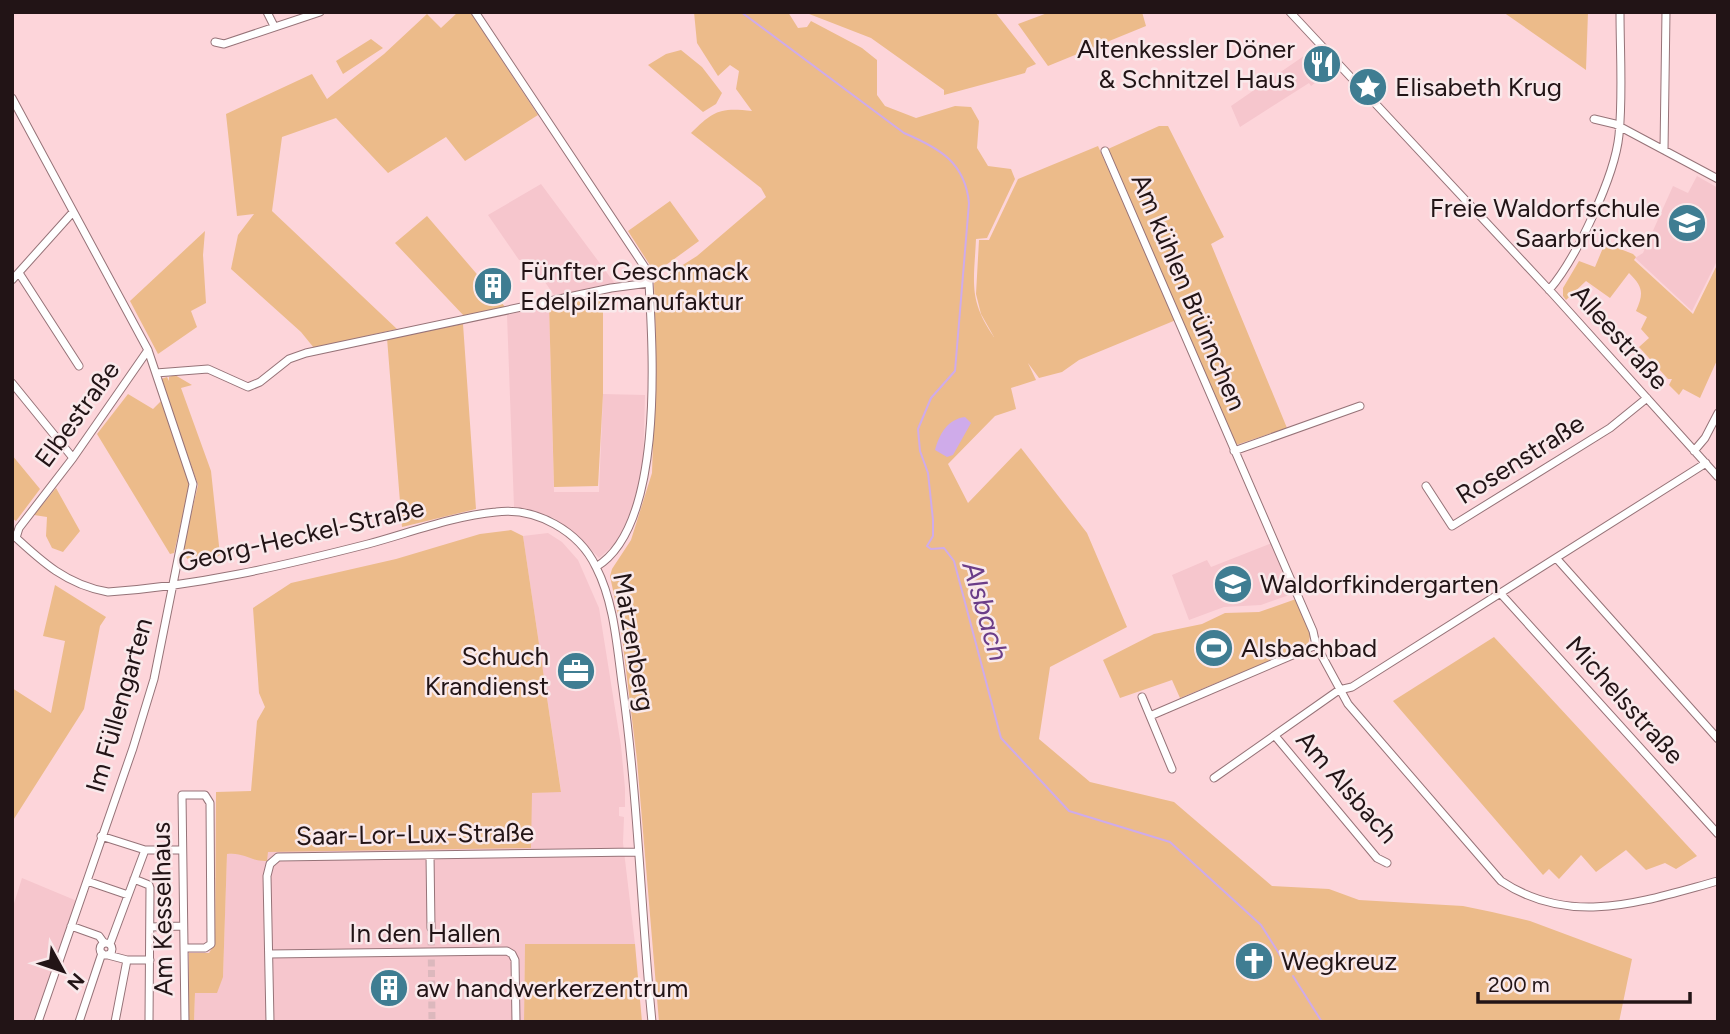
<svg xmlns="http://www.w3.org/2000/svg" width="1730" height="1034" font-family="Figtree,sans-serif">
	<rect width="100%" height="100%" fill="#fdd5da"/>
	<!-- built -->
	<path fill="#f6c6cd" d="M1317 47 1336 67 1311 86 1309 83 1240 127 1231 106Z
		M1697 176 1718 188V259L1692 311 1635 258 1643 253 1673 186 1688 193Z
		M541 184 616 285 556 298 529 259 519 260 488 215Z
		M549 305 554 492H599L603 394 645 395 643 467 633 507 617 542 599 558 581 539 554 518 514 507 507 315Z
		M548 533 562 542 578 560 599 608 621 746 625 788V807H619V816L624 817 623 843 635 944H525L524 1022H194L195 993 223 977 227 854 243 853 267 861V852L532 793 561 791 523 536Z
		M1272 543 1295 593 1261 605 1224 607 1189 620 1172 575 1207 560 1211 567Z
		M22 878 77 901 36 1022H12V910Z"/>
	<!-- green -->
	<path fill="#ecbb8a" d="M458 12H470L538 115 465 161 446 137 388 173 336 118 282 137 272 211 397 329 314 348 301 332 231 269 238 235 254 214 237 216 226 114 312 74 327 99 384 54 427 14 441 28Z
		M694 12H788L798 28 807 27 811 21 862 48 877 60V95L885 106 916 118 955 106 971 107 979 121 977 148 988 166 1011 169 1015 179 987 238 976 239C974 282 968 300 994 337L981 314 976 294 979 240H989L1018 179 1098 146 1176 320 1079 360 1062 372 1039 378 1028 363 1036 380 1011 388 1016 409 995 416 948 464 968 503 1021 448 1087 533 1127 627 1050 667 1039 739 1090 782 1174 802 1272 886 1329 889 1359 900 1463 906 1492 912 1530 921 1632 959 1619 1022H659L637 760 621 629 610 576 612 569 631 540 652 473 656 346 654 283 697 256 766 197 761 188 691 133C713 111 720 107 752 111L736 89 739 71 730 65 718 76 697 43Z
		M804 12H995L1036 64 1027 68 1025 73 944 95V90L871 38Z
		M1050 12H1142L1146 26 1048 66 1018 24Z
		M1503 12H1588L1586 70Z
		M371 39 383 48 343 74 336 61Z
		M681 50 702 67 722 93 716 104 703 112 648 65 666 54Z
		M1159 126H1168L1224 237 1211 244 1287 428 1236 445 1108 149Z
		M670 201 699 241 655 273 628 231Z
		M427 216 506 308 465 317 395 243Z
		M205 231 203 255 206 303 191 311 197 327 158 354 130 301Z
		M1605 243 1633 254 1636 257 1634 260 1693 314 1718 263V358L1700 398 1683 389 1679 395 1669 385 1672 379H1668L1639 347 1649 338 1641 329 1647 317 1636 311C1644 293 1643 287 1629 273L1610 298 1586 281 1566 300 1563 296V288L1579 261 1595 267Z
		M603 292V394L598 486 554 487 549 305Z
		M463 324 476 509 402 527 387 338Z
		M175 375 192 385 181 388 211 471 220 555 211 562H190L182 552 198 485 161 379 167 377 169 381V377Z
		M128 394 153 409 162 400 190 484 174 553 170 554 97 434Z
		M12 455 40 489 16 521 12 518Z
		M56 488 80 531 63 552 52 548 46 536 47 517 34 515Z
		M511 530 523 536 561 792 532 793 531 848 268 852 267 861C251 862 245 852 227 854L223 977 217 993H195L194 1022H189V953H209L215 943 216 792 251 791 257 721 265 707 259 693 253 608 291 583 396 559 480 534Z
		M55 585 106 617 100 626 84 709 12 822V688L51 713 65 641 43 636Z
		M1296 599 1311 632 1308 645 1180 698 1172 680 1120 698 1103 660 1154 634 1202 624 1225 613 1259 612Z
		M1494 637 1697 856 1676 869 1665 863 1646 870 1626 850 1596 872 1581 855 1559 879 1549 869 1543 875 1393 701Z
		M525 944H635L642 1022H524Z"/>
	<!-- water -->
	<path fill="#cfabea" d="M965 417 971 423 953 455 947 457 935 450C939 434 948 419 965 417Z"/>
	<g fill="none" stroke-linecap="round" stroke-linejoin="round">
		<!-- stream -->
		<path stroke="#cfabea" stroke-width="2" d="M741 12 904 133C939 148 965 162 969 203L955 371 931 398 918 429 920 451 928 473 933 520V536L927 546 931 549 944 548 954 561 1001 738 1069 811 1170 842 1261 925 1285 963
			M1293 976 1322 1022"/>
		<!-- minor-tunnel -->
		<path stroke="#dcb8bd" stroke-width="7" stroke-dasharray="7 3.5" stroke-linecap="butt" d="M431 928 432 1022"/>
		<!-- minor casing -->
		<g stroke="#967378" stroke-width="9">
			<path id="minor" d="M267 12 274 26
				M475 12 646 269 649 283C653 354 664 526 596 567
				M1290 12 1553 294 1718 477
				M215 42 224 44 320 12
				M12 98 148 350 193 484 154 679 133 748 38 1022
				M1594 119 1615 124 1718 179
				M1664 150 1666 12
				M1105 151 1313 631 1316 645 1348 704 1501 881C1572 928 1643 901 1718 881
				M19 273 79 366
				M12 280 73 212
				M1549 290C1576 259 1615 176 1619 135 1623 95 1620 53 1620 12
				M156 373 208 369 248 387 260 382 289 359 306 353 611 288 649 283
				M12 383 73 458
				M1234 451 1360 406
				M1694 451 1705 438 1718 413
				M1426 486 1452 526 1610 428 1647 398
				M12 534C42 562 67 585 108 592 197 586 282 566 368 544 409 533 453 516 496 512 536 507 579 531 596 567 615 604 617 649 623 690 638 800 641 911 652 1022
				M16 538 19 528 73 458 148 350
				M1557 559 1718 739
				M1501 594 1718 834
				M1142 697 1172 769
				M1150 716 1316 645
				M1276 737 1377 858 1387 863
				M1214 778 1339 690 1352 687 1706 463
				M101 836 145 850H182
				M430 855 431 928
				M134 879 149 885 150 888 149 1022
				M87 881 128 895
				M71 926 99 936 104 943
				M151 927 183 926
				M100 949a6 6 0 1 1 12 0a6 6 0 1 1-12 0Z
				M110 944 145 850
				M184 948H205L211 944 210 803 205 795H182L185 1022
				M269 954 507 951 512 954 515 960 516 1022
				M108 955 127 960H150
				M79 1022 102 953
				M115 1022 127 960
				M270 1022 267 876 270 864 278 857 637 852"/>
		</g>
		<!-- minor -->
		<use href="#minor" stroke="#fff" stroke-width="7"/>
	</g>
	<!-- icons -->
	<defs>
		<g id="restaurant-disc" transform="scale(2.0125)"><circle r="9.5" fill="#3f7d92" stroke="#f9e9eb"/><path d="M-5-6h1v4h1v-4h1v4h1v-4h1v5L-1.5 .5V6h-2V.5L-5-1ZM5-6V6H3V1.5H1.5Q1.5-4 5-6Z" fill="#fff"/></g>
		<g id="sight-disc" transform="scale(2.0125)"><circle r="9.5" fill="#3f7d92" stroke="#f9e9eb"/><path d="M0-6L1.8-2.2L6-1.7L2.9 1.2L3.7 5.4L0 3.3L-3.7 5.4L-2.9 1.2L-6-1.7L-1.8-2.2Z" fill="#fff"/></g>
		<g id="school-disc" transform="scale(2.0125)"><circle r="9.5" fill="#3f7d92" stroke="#f9e9eb"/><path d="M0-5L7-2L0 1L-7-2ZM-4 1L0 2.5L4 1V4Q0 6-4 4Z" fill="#fff"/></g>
		<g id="building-disc" transform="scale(2.0125)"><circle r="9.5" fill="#3f7d92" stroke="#f9e9eb"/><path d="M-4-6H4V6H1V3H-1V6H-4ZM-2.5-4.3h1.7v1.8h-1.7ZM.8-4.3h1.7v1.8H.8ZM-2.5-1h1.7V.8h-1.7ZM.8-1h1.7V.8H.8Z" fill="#fff"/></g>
		<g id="stadium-disc" transform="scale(2.0125)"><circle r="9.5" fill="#3f7d92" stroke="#f9e9eb"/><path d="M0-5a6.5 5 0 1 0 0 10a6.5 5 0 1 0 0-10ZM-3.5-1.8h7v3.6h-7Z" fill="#fff"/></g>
		<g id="office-disc" transform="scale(2.0125)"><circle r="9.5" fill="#3f7d92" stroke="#f9e9eb"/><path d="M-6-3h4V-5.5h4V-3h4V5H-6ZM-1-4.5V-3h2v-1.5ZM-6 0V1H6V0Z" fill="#fff"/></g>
		<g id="church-disc" transform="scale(2.0125)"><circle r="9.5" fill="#3f7d92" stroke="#f9e9eb"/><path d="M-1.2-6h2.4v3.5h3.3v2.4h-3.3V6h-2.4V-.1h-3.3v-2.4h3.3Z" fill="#fff"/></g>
	</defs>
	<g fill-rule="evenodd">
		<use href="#restaurant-disc" x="1322" y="64"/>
		<use href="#sight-disc" x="1368" y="87"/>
		<use href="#school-disc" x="1687" y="223"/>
		<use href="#building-disc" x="493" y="286"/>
		<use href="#school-disc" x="1233" y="584"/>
		<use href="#stadium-disc" x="1214" y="648"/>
		<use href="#office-disc" x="576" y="671"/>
		<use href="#church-disc" x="1254" y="961"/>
		<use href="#building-disc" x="389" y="988"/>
	</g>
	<g text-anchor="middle" stroke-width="5" stroke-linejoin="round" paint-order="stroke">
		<!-- poi labels -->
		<g font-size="26" fill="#221416" stroke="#f9e9eb" text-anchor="start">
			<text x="1295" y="58" text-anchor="end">Altenkessler Döner<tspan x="1295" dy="30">&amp; Schnitzel Haus</tspan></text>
			<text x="1395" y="96">Elisabeth Krug</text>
			<text x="1660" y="217" text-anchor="end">Freie Waldorfschule<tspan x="1660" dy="30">Saarbrücken</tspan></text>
			<text x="520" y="280">Fünfter Geschmack<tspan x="520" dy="30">Edelpilzmanufaktur</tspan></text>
			<text x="1260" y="593">Waldorfkindergarten</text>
			<text x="1241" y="657">Alsbachbad</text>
			<text x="549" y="665" text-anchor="end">Schuch<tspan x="549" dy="30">Krandienst</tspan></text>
			<text x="1281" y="970">Wegkreuz</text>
			<text x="416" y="997">aw handwerkerzentrum</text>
		</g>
		<!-- street labels -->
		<g font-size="26" fill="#221416" stroke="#f9e9eb">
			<text transform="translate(1189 292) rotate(67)" y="9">Am kühlen Brünnchen</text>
			<text transform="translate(1620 337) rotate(48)" y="9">Alleestraße</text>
			<text transform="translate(77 414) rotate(-54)" y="9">Elbestraße</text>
			<text transform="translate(1520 459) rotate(-32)" y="9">Rosenstraße</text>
			<text transform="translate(301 535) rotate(-13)" y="9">Georg-Heckel-Straße</text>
			<text transform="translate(634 642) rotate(80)" y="9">Matzenberg</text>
			<text transform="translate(1625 700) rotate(48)" y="9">Michelsstraße</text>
			<text transform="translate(119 705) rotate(-74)" y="9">Im Füllengarten</text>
			<text transform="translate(1347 787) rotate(49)" y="9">Am Alsbach</text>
			<text transform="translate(415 834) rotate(-1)" y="9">Saar-Lor-Lux-Straße</text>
			<text transform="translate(162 909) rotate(-91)" y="9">Am Kesselhaus</text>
			<text x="425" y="942">In den Hallen</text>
		</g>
		<!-- water labels -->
		<g font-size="28" font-style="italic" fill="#6b3d88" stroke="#f9e9eb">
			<text transform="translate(986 611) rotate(74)" y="10">Alsbach</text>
		</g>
	</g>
	<!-- border -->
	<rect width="1730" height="1034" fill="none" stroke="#221416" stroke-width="28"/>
	<!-- north arrow -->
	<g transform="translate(63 971) rotate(130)" stroke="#f9e9eb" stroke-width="5" paint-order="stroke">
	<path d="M0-5L12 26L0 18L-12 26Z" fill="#221416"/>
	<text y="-10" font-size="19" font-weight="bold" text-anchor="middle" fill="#221416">N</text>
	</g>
	<!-- scale -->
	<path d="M1478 992v10h212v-10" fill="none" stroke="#221416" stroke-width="3.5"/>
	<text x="1488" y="992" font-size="21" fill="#221416" stroke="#f9e9eb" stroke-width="5" paint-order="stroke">200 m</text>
</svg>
